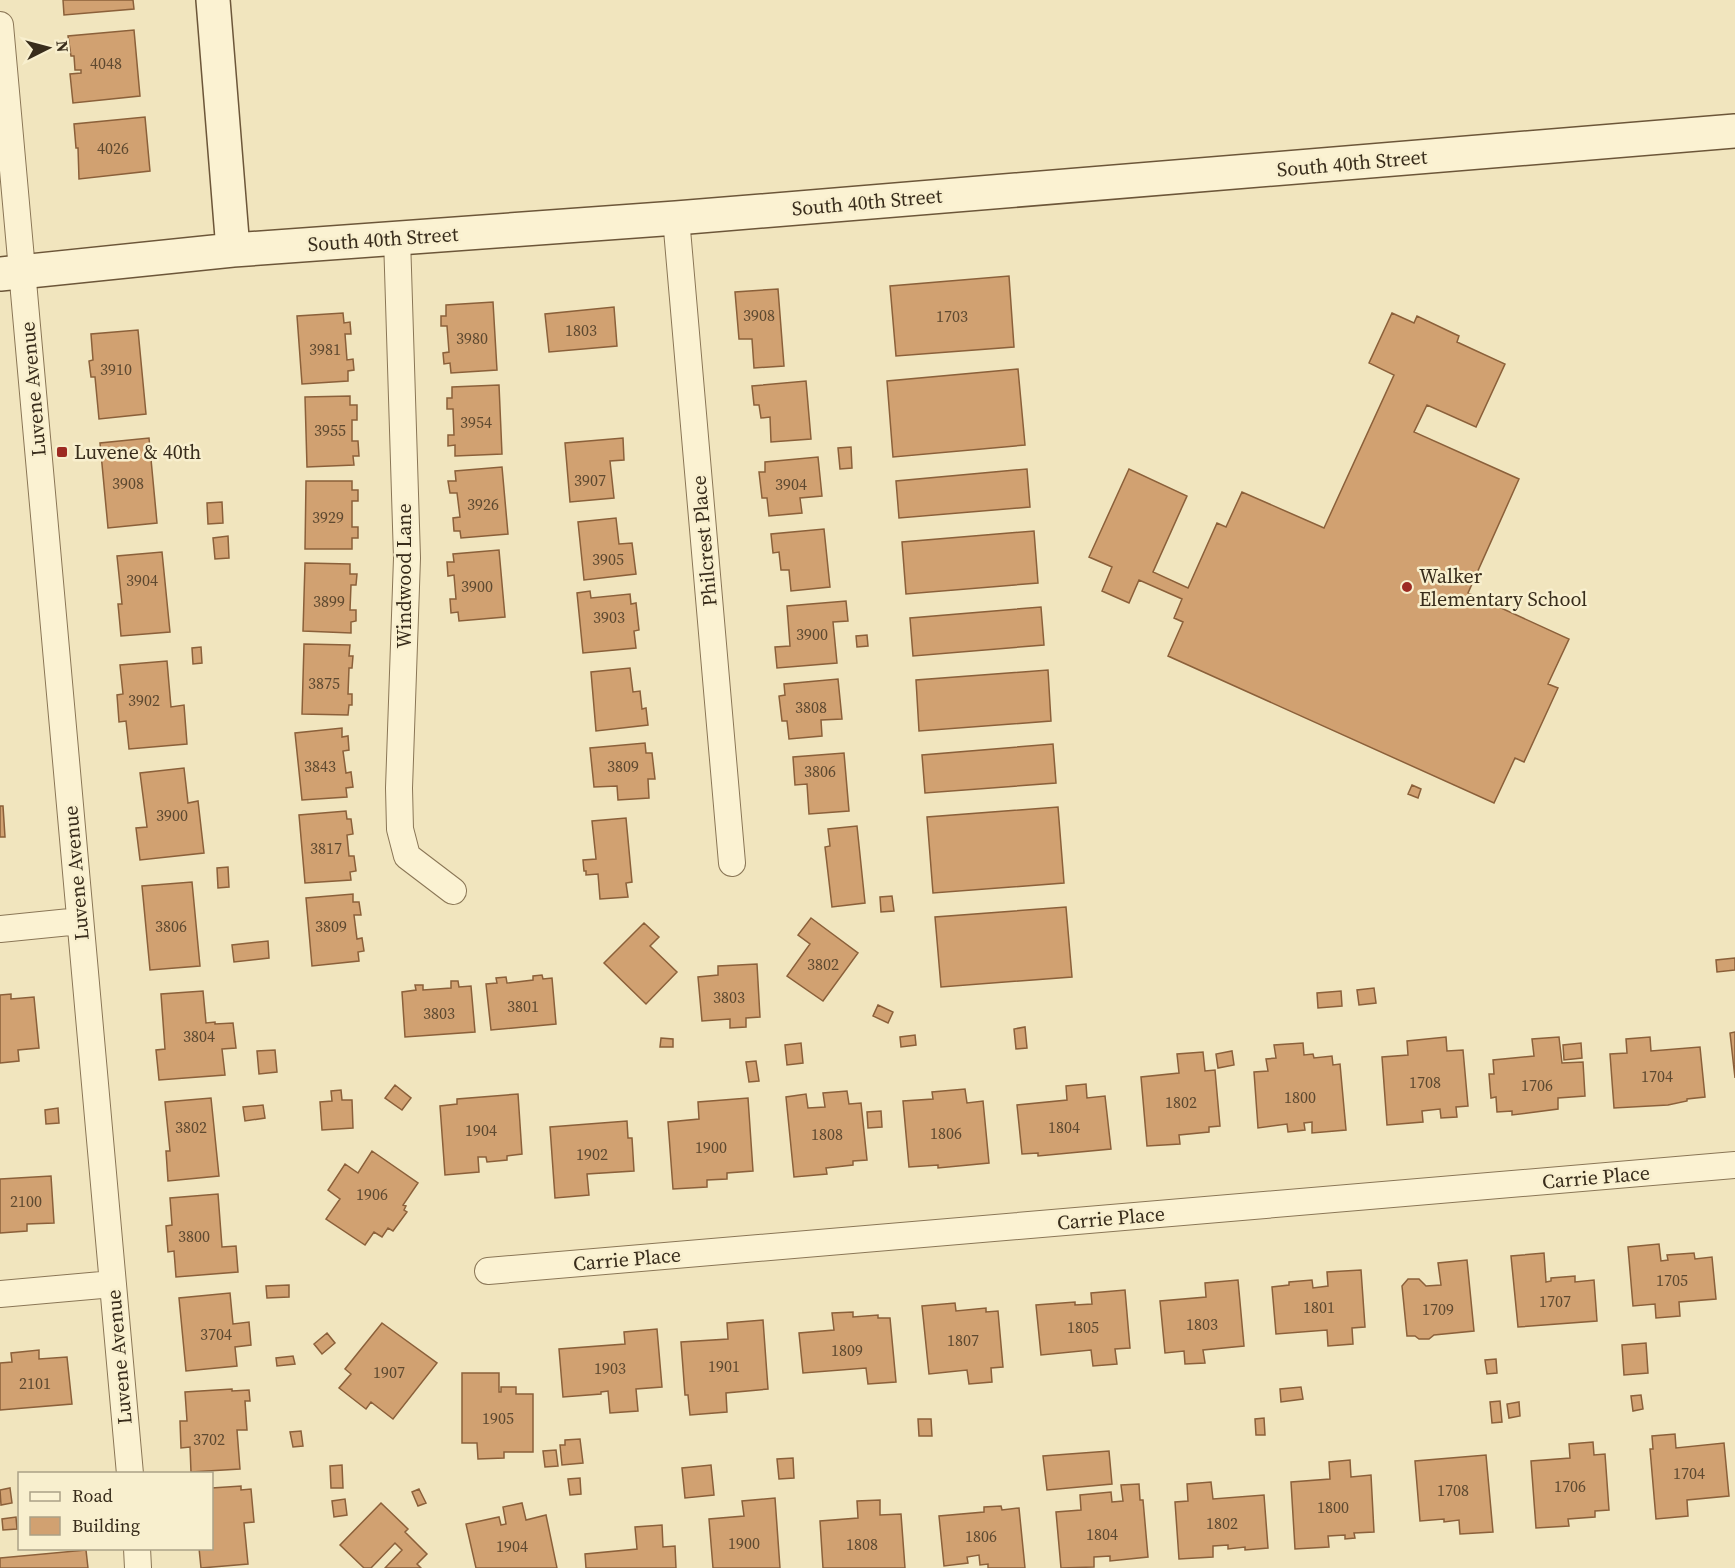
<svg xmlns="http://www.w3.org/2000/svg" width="1735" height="1568" font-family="'Source Serif 4',serif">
	<rect width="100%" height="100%" fill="#f1e5be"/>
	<!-- building -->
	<path fill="#d1a171" stroke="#8b603a" stroke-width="1.5" d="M63 0H133L134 9 64 15Z
		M134 30 140 96 73 103 70 74 81 73V70H75L74 56H71L68 36Z
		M145 117 150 171 79 179 78 148H76L74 124Z
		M1009 276 1014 347 896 356 890 286Z
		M778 289 784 366 754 368 752 339H739L735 292Z
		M493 302 497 370 451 373 450 363 444 364 443 353 449 352 447 326H441V316H446V305Z
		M614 307 617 346 549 352 545 314Z
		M343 313 344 323 350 322 351 334H345L347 360 353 359 354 370 348 371V381L302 384 297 316Z
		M1392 313 1414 323 1417 316 1459 336 1457 342 1505 364 1476 427 1427 405 1414 432 1519 479 1468 593 1569 639 1548 684 1558 688 1524 762 1515 758 1494 803 1168 656 1183 622 1174 618 1182 599 1139 580 1129 603 1102 591 1112 567 1089 557 1129 469 1187 496 1153 572 1188 588 1217 523 1226 527 1242 492 1324 528 1394 375 1369 363Z
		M138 330 146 414 99 419 95 377H91L89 361 93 360 91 334Z
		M1018 369 1025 445 893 457 887 381Z
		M806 381 811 439 771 442 770 417 761 418 759 405H754L752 386Z
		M499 385 502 454 455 456V445L448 446V435H454L453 409H447V398H452V387Z
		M350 396V405H357V420H352V441H358L359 456H353L354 465 307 467 305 397Z
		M149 438 157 523 108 528 100 443Z
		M623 438 624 460 610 461 614 498 570 502 565 443Z
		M851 447 852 468 840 469 838 448Z
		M818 457 822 496 800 498 802 513 769 516 767 498H762L759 472H765V462Z
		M502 467 508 534 461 538 460 531H454L453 518 460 517 457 493H450L448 481H456L455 471Z
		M1027 469 1030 507 899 518 896 481Z
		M306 481H352V490H358V501H352V527H358V538H352V549H305Z
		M222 502 223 523 208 524 207 503Z
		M616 518 619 544 632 543 636 574 584 580 578 522Z
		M824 529 830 587 791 591 789 570H781L779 552 773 553 771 534Z
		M1034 531 1038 583 906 594 902 542Z
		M228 536 229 558 215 559 213 538Z
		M499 550 505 617 459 621 458 612 451 613 450 599H456L454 575 448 576 447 562H454L453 554Z
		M162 552 170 632 121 636 118 604H122L117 556Z
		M305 563 350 564V574H357L356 585H351L350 610H356V621L351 622V633L303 631Z
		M590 591 591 598 630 594 631 604 636 603 639 630 634 631 636 648 583 653 577 593Z
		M846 601 848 621 833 622 837 663 777 668 775 647 790 646 787 606Z
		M1041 607 1044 645 913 656 910 618Z
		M867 635 868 646 857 647 856 636Z
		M304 644 350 645 349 656H353L352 668H349L348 694H352V705H349L348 715 302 714Z
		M201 647 202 663 193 664 192 648Z
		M167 661 171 707 184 705 187 744 129 749 126 721 119 722 117 695 123 694 120 665Z
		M630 668 633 692 640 691 642 709 646 708 648 725 596 731 591 672Z
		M1048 670 1051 721 919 731 916 680Z
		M838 679 842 719 821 720 822 736 789 739 787 721H782L779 696 785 695 784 684Z
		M342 728V737L348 736 349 750 343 751 346 773 351 772 353 787 346 788 347 797 302 800 295 733Z
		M645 743 646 753H652L655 779H648L649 798 618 800 617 786 594 787 590 748Z
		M1053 744 1056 783 925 793 922 755Z
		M844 753 849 811 809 814 807 784 795 785 793 757Z
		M184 768 188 803 198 801 204 853 140 860 136 828 147 827 140 773Z
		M1412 785 1421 789 1418 798 1408 794Z
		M0 806H3L5 837H0Z
		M1058 807 1064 883 933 893 927 817Z
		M346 811 347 819H351L353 834 347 835 349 856H354L356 871 350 872 351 880 305 883 299 815Z
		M626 818 632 882 626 883 628 897 600 899 598 874 586 875V871H584L583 860 596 859 592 821Z
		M857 826 865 903 832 907 825 847 830 846 828 829Z
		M228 867 229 887 218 888 217 868Z
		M192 882 200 966 150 970 142 886Z
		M353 894V902H359L361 915H354L357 939 362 938 364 951 358 952 359 961 312 966 306 898Z
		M892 896 894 911 881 912 880 897Z
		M1066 907 1072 977 941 987 935 917Z
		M811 918 858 953 823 1001 787 976 810 944 798 935Z
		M644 923 659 937 650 946 677 972 646 1004 604 963Z
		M268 941 269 958 234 962 232 945Z
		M1735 958V970L1717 972 1716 960Z
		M757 964 760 1017 746 1018V1027L730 1028V1019L702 1021 698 977 718 975V966Z
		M542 975 543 979 552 978 556 1024 491 1030 486 984 497 983 496 978 506 977 507 983 533 980V976Z
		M451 981H458L459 987 471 986 475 1032 405 1037 402 992 416 990 415 985H423V990L451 988Z
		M1374 988 1376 1003 1359 1005 1357 990Z
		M203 991 206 1023 215 1022V1024L233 1023 236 1048 222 1049 225 1075 159 1080 156 1050 165 1049 161 994Z
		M1341 991 1342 1006 1318 1008 1317 993Z
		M11 994V999L34 997 39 1048 18 1050 19 1061 0 1063V995Z
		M878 1005 893 1012 888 1023 873 1016Z
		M1025 1027 1027 1048 1016 1049 1014 1029Z
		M1735 1032V1078L1730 1033Z
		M915 1035 916 1045 901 1047 900 1037Z
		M1446 1037 1447 1051 1463 1050 1468 1106 1456 1107 1457 1117 1441 1118 1440 1109 1422 1111 1423 1122 1387 1125 1382 1057 1408 1055 1407 1041Z
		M1559 1037 1562 1063 1583 1062 1585 1096 1558 1098V1109L1512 1115V1111L1497 1112 1496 1097 1491 1098 1489 1074H1494L1493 1060 1534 1056 1532 1039Z
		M1650 1037 1651 1051 1700 1047 1705 1097 1687 1099V1101L1668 1105 1614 1108 1610 1054 1627 1053 1626 1039Z
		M661 1038 673 1039V1047H660Z
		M801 1043 803 1063 787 1065 785 1045Z
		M1303 1043 1304 1055 1313 1054 1314 1058 1332 1056 1333 1065 1340 1064 1346 1130 1312 1133V1122L1304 1123 1305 1130 1288 1132 1287 1124 1258 1128 1254 1072 1268 1071 1266 1059 1276 1058 1274 1045Z
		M1581 1043 1582 1058 1564 1060 1563 1045Z
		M275 1050 277 1072 259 1074 257 1051Z
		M1232 1051 1234 1065 1218 1068 1216 1054Z
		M1203 1052 1205 1071 1215 1070 1220 1126 1209 1127V1132L1179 1135 1180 1144 1147 1146 1141 1077 1179 1073 1177 1054Z
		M756 1061 759 1081 749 1082 746 1062Z
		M1086 1084 1087 1098 1105 1096 1111 1149 1038 1156V1153L1022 1154 1017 1105 1067 1100 1066 1086Z
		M395 1085 411 1098 402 1110 385 1098Z
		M965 1089 967 1103 983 1101 989 1163 938 1168V1165L909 1167 903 1101 933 1099 932 1092Z
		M341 1090 342 1100H352L353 1128 322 1130 320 1102 332 1101 331 1091Z
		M847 1091 849 1104 861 1103 867 1160 853 1161V1165L826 1168 827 1174 794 1177 786 1097 806 1094 808 1108 825 1107 823 1093Z
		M518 1094 522 1154 507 1156V1160L487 1162 486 1157H478L479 1172 445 1175 440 1106 457 1104V1099Z
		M211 1098 219 1176 168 1181 166 1151H170L165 1102Z
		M748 1098 753 1171 727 1173V1179L707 1180V1187L673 1189 668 1122 699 1119 698 1102Z
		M263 1105 265 1118 245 1121 243 1107Z
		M58 1108 59 1123 46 1124 45 1110Z
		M881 1111 882 1127 868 1128 867 1112Z
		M627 1121 628 1138H632L634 1171 587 1174 589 1195 555 1198 550 1127Z
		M372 1151 418 1183 403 1205 406 1206 404 1210 407 1212 393 1231 388 1228 382 1237 374 1232 365 1245 326 1219 340 1199 328 1190 345 1164 358 1173Z
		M51 1176 54 1223 27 1224V1231L0 1233V1179Z
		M218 1194 222 1247 236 1246 238 1272 176 1277 174 1251 168 1252 166 1226 172 1225 170 1198Z
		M1659 1244 1661 1261 1668 1260 1667 1255 1694 1253 1695 1259 1712 1257 1716 1299 1679 1302 1680 1316 1656 1318 1655 1304 1633 1306 1628 1247Z
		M1544 1253 1546 1282 1551 1281V1278L1575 1276V1282L1594 1280 1597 1321 1518 1327 1511 1256Z
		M1467 1260 1474 1331 1434 1335 1429 1339H1419L1415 1336H1407L1402 1286 1408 1279H1419L1426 1286 1441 1285 1438 1263Z
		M1361 1270 1365 1327 1352 1328 1353 1344 1328 1346 1327 1330 1276 1334 1272 1287 1289 1285V1282L1312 1280 1313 1288 1328 1286 1327 1272Z
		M1238 1280 1244 1346 1203 1350 1205 1363 1185 1364 1184 1351 1165 1353 1160 1301 1206 1297 1205 1283Z
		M289 1285V1297L267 1298 266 1286Z
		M1125 1290 1130 1348 1115 1349 1117 1364 1093 1366 1091 1350 1041 1355 1036 1305 1075 1302V1305L1092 1304 1091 1293Z
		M230 1293 233 1324 249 1322 251 1345 235 1347 237 1366 186 1371 179 1298Z
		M955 1303 956 1311 986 1308V1312L998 1311 1003 1367 991 1368 992 1382 969 1384 967 1370 929 1374 922 1306Z
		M853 1312V1317L878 1315V1318H890L896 1382 868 1384 866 1368 803 1373 799 1333 834 1330 832 1313Z
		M763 1320 768 1389 726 1393 727 1412 690 1415 688 1395H685L681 1342 728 1339 727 1323Z
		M382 1323 437 1363 393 1419 371 1402 366 1409 339 1388 351 1374 345 1369Z
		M657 1329 662 1387 636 1389 638 1411 610 1413 608 1391 601 1392V1394L563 1397 559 1349 625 1344 624 1332Z
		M327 1333 335 1343 322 1354 314 1344Z
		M1646 1343 1648 1373 1624 1375 1622 1345Z
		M39 1350V1359L67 1357 72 1404 0 1410V1363L12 1362 11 1353Z
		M293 1356 295 1364 277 1366 276 1358Z
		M1496 1359 1497 1373 1487 1374 1485 1360Z
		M462 1373H499V1392H501V1387H516V1394H533V1452H504V1458L478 1459 477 1443H462Z
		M1301 1387 1303 1399 1281 1402 1280 1389Z
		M232 1389V1391L249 1390 250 1401H245L247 1430H237L240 1469 191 1472 190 1447 181 1448 180 1421H187L185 1392Z
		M1641 1395 1643 1409 1633 1411 1631 1396Z
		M1500 1401 1502 1422 1492 1423 1490 1402Z
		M1519 1402 1520 1416 1509 1418 1507 1404Z
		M1264 1418 1265 1435H1256L1255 1419Z
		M918 1419H931L932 1436H919Z
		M301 1431 303 1446 293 1447 290 1432Z
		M1675 1434 1676 1448 1724 1443 1729 1496 1687 1500 1688 1516 1656 1519 1650 1449H1653L1652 1436Z
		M580 1439 583 1463 562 1465 560 1445H565V1440Z
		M1593 1442 1594 1455 1605 1454 1609 1510 1595 1511V1517L1568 1519 1569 1526 1536 1528 1531 1461 1570 1458 1569 1444Z
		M556 1450 558 1466 545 1467 543 1451Z
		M1109 1451 1112 1484 1047 1490 1043 1456Z
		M1486 1455 1493 1532 1460 1534 1459 1520 1444 1522V1519L1420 1521 1415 1461Z
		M793 1458 794 1478 779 1479 777 1459Z
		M1350 1460 1351 1477 1371 1475 1374 1532 1354 1533 1355 1538 1345 1539V1535L1328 1536 1329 1547 1295 1549 1291 1482 1330 1479 1329 1462Z
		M342 1465 343 1488H331L330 1466Z
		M711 1465 714 1495 685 1498 682 1468Z
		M580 1478 581 1494 570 1495 568 1479Z
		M1211 1482 1213 1499 1264 1495 1268 1548 1245 1550V1547L1228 1549V1545L1213 1546V1557L1179 1559 1175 1502 1188 1501 1187 1484Z
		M1139 1484 1140 1500H1143L1148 1557 1110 1561V1556L1094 1557V1567L1061 1568 1056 1512 1081 1510 1080 1495 1111 1492 1112 1502 1123 1501 1121 1485Z
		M241 1486V1490L251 1489 254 1522 244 1523 248 1564 201 1568 199 1548H212V1488Z
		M10 1488 12 1503 1 1505 0 1490Z
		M419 1489 426 1503 418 1506 412 1492Z
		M775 1498 780 1568H713L709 1519 744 1516 742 1501Z
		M345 1499 347 1515 334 1517 332 1501Z
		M880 1500V1515L901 1514 905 1568H823L820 1521 858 1518 857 1501Z
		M381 1503 408 1529 405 1532 427 1554 417 1564 421 1568H385L402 1550 395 1543 371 1568H364L340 1545Z
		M522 1503 526 1520 546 1515 557 1568H476L466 1524 499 1517 501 1525 506 1524 503 1507Z
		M1001 1506 1002 1510 1019 1508 1025 1568H988V1564L980 1565 979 1555 967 1557 968 1563 944 1566 939 1516 984 1512V1507Z
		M16 1517 17 1529 3 1530 2 1519Z
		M662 1525 663 1547 675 1546 676 1568H586L585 1554 637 1549 635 1527Z
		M86 1550 88 1568H0V1558Z"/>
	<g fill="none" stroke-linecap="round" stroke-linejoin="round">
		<!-- street casing -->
		<g stroke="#8a7656" stroke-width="28">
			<path id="street" d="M0 25 130 1474
				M676 218 732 863
				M397 238 407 558 399 788 400 829 407 856 453 891
				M0 929 80 921
				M488 1271 1735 1165
				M0 1294 113 1284
				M137 1548 138 1568"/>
		</g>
		<!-- secondary casing -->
		<g stroke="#6c5639" stroke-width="36">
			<path id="secondary" d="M213 0 233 250
				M0 274 233 250 676 218 1735 131"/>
		</g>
		<!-- street -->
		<use href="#street" stroke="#fbf2d2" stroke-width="26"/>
		<!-- secondary -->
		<use href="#secondary" stroke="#fbf2d2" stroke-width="33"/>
	</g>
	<!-- markers -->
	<g fill="#9d2a22" stroke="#f8efce" stroke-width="2">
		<rect x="56" y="446" width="12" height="12" rx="3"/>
		<circle cx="1407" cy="587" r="6"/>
	</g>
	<g text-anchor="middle" stroke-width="5" stroke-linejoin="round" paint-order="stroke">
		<!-- number labels -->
		<g font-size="16" fill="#5e4930">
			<text x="106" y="69">4048</text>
			<text x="113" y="154">4026</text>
			<text x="759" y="321">3908</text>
			<text x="952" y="322">1703</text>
			<text x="581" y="336">1803</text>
			<text x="472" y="344">3980</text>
			<text x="325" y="355">3981</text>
			<text x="116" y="375">3910</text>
			<text x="476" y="428">3954</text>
			<text x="330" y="436">3955</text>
			<text x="590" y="486">3907</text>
			<text x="128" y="489">3908</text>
			<text x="791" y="490">3904</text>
			<text x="483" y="510">3926</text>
			<text x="328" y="523">3929</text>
			<text x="608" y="565">3905</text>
			<text x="142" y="586">3904</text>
			<text x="477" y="592">3900</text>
			<text x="329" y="607">3899</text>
			<text x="609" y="623">3903</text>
			<text x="812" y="640">3900</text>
			<text x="324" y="689">3875</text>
			<text x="144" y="706">3902</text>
			<text x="811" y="713">3808</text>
			<text x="320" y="772">3843</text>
			<text x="623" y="772">3809</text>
			<text x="820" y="777">3806</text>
			<text x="172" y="821">3900</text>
			<text x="326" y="854">3817</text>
			<text x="171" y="932">3806</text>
			<text x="331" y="932">3809</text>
			<text x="823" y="970">3802</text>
			<text x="729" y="1003">3803</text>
			<text x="523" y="1012">3801</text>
			<text x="439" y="1019">3803</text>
			<text x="199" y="1042">3804</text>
			<text x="1657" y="1082">1704</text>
			<text x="1425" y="1088">1708</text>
			<text x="1537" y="1091">1706</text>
			<text x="1300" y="1103">1800</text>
			<text x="1181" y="1108">1802</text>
			<text x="191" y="1133">3802</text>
			<text x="1064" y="1133">1804</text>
			<text x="481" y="1136">1904</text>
			<text x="946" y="1139">1806</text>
			<text x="827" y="1140">1808</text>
			<text x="711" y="1153">1900</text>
			<text x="592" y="1160">1902</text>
			<text x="372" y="1200">1906</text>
			<text x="26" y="1207">2100</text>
			<text x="194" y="1242">3800</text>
			<text x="1672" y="1286">1705</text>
			<text x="1555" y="1307">1707</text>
			<text x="1319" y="1313">1801</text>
			<text x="1438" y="1315">1709</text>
			<text x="1202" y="1330">1803</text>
			<text x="1083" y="1333">1805</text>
			<text x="216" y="1340">3704</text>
			<text x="963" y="1346">1807</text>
			<text x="847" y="1356">1809</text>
			<text x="724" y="1372">1901</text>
			<text x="610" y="1374">1903</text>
			<text x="389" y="1378">1907</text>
			<text x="35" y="1389">2101</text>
			<text x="498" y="1424">1905</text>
			<text x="209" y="1445">3702</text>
			<text x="1689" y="1479">1704</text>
			<text x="1570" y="1492">1706</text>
			<text x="1453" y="1496">1708</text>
			<text x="1333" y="1513">1800</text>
			<text x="1222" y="1529">1802</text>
			<text x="1102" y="1540">1804</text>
			<text x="981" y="1542">1806</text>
			<text x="744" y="1549">1900</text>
			<text x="862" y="1550">1808</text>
			<text x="512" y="1552">1904</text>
		</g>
		<!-- street labels -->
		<g font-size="20" fill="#382c1b" stroke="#f8efce">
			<text transform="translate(1352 163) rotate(-5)" y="7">South 40th Street</text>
			<text transform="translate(867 202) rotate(-5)" y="7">South 40th Street</text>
			<text transform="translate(383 239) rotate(-4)" y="7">South 40th Street</text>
			<text transform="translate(33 389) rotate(-95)" y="7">Luvene Avenue</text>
			<text transform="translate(704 541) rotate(-95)" y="7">Philcrest Place</text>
			<text transform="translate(404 576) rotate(-90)" y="7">Windwood Lane</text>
			<text transform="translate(76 873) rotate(-95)" y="7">Luvene Avenue</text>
			<text transform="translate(1596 1177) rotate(-5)" y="7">Carrie Place</text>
			<text transform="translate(1111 1218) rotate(-5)" y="7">Carrie Place</text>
			<text transform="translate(627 1259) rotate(-5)" y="7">Carrie Place</text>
			<text transform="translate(119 1357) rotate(-95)" y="7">Luvene Avenue</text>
		</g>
		<!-- poi labels -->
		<g font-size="20" fill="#382c1b" stroke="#f8efce" text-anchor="start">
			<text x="74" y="459">Luvene &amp; 40th</text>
			<text x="1419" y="583">Walker<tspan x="1419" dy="23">Elementary School</tspan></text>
		</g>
	</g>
	<!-- legend -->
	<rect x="18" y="1472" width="195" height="78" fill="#f8efce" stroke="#aba186" stroke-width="1.5"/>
	<rect x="30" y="1492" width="30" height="9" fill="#fbf2d2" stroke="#aba186" stroke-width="1.5"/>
	<text x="72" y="1502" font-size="18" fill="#382c1b">Road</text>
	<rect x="30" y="1517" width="30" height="18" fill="#d1a171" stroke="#aba186" stroke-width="1.5"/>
	<text x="72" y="1532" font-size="18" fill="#382c1b">Building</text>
	<!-- north arrow -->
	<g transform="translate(48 48) rotate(84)" stroke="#f8efce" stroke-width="4.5" paint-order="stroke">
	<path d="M0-4.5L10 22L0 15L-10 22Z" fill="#382c1b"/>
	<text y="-9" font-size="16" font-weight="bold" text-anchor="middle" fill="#382c1b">N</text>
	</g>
</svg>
